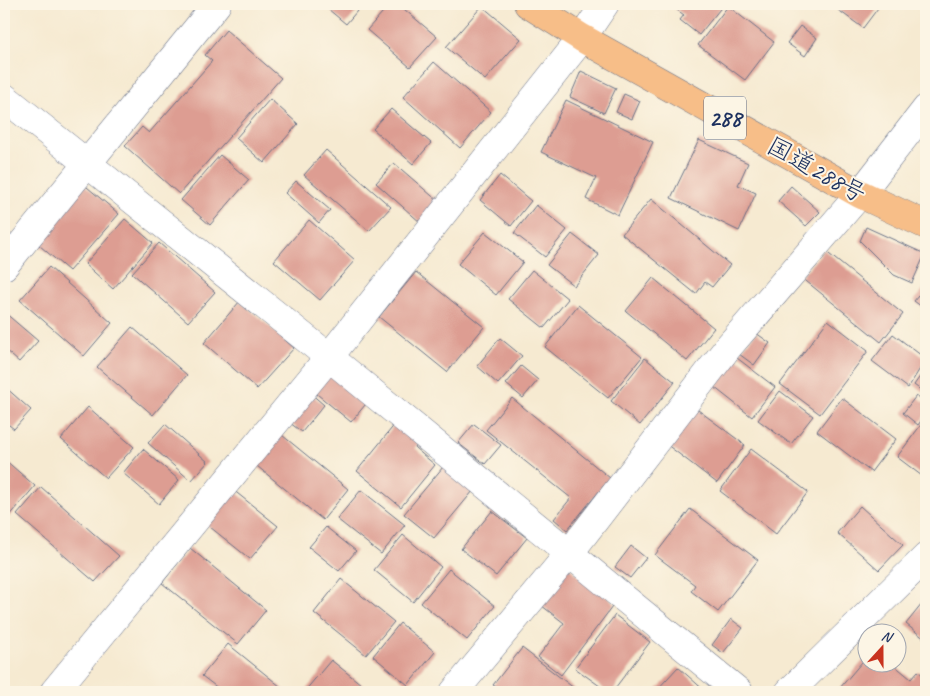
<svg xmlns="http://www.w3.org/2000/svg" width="930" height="696" font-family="Caveat,'Klee One',sans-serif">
	<rect width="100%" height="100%" fill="#fcf5e5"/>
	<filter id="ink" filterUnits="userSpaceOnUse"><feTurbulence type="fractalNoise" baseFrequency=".02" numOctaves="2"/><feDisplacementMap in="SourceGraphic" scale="10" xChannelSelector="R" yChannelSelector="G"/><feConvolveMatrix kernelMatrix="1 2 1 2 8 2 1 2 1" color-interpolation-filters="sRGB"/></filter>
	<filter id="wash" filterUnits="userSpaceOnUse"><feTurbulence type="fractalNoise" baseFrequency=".0096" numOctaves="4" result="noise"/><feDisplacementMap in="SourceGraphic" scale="20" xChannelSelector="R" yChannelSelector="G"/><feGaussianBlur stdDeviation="1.12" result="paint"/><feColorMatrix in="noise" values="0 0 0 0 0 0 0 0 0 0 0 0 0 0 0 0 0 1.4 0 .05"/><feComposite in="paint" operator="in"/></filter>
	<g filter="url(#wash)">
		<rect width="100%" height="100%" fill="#f6ead1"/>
		<g id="blocks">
			<!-- building -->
			<path fill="#dd9d92" d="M322 4H363L346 24Z
				M390 4H398L437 37 410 67 367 30Z
				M669 4H724L699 35 680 20 684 15Z
				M830 4H881L863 28Z
				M482 6 521 39 485 80 446 47Z
				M728 6 774 42 745 80 698 45Z
				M800 26 817 38 805 56 787 43Z
				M226 30 281 78 179 194 125 146 142 127 149 133 212 61 205 55Z
				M434 62 491 112 460 148 403 97Z
				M581 71 616 88 604 113 570 97Z
				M624 94 640 101 632 119 616 112Z
				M270 99 298 124 264 163 236 138Z
				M566 100 653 142 618 215 586 199 596 178 541 152Z
				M391 109 431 143 413 164 373 129Z
				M699 140 748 163 738 185 756 193 739 231 671 198Z
				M326 150 391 207 369 231 304 175Z
				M220 155 249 180 210 225 181 200Z
				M394 163 439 202 421 223 376 183Z
				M500 175 531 201 511 226 480 200Z
				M296 181 330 210 319 223 285 193Z
				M81 182 119 214 69 271 32 239Z
				M791 186 820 212 806 226 778 201Z
				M651 199 730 265 712 287 705 282 696 294 622 234Z
				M536 205 567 230 545 257 514 233Z
				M125 219 153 243 113 289 85 264Z
				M309 220 355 260 320 300 274 261Z
				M866 227 925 254 912 283 894 275 860 241Z
				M485 232 523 262 496 295 458 264Z
				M572 234 599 255 574 286 547 265Z
				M159 243 215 292 188 322 132 273Z
				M824 250 903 314 881 342 801 277Z
				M49 267 112 323 84 356 20 300Z
				M532 270 568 299 544 328 508 299Z
				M416 272 484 327 447 372 379 317Z
				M653 278 714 328 687 361 626 311Z
				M926 286V310L914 301Z
				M240 301 294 348 257 389 204 343Z
				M578 305 642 357 608 398 545 347Z
				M4 312 38 341 19 362 4 349Z
				M828 320 868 351 820 414 780 384Z
				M132 327 187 375 153 415 97 367Z
				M756 333 770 343 754 365 739 354Z
				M893 334 926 359 908 388 872 361Z
				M500 338 522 356 498 384 477 366Z
				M645 358 675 382 640 425 611 401Z
				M737 358 775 387 752 417 714 387Z
				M521 366 538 380 523 398 506 384Z
				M330 367 370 399 351 422 312 390Z
				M926 368V394L914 385Z
				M4 386 31 410 14 429 4 421Z
				M780 391 813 416 791 444 758 420Z
				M309 392 324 405 302 432 286 420Z
				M916 396 926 403V414L918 425 903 413Z
				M512 398 610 478 567 530 554 519 571 498 486 430Z
				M842 398 896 439 871 472 817 431Z
				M88 407 134 447 106 478 61 439Z
				M694 407 745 445 717 483 666 444Z
				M926 418V479L897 457Z
				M396 423 419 442 415 448 435 465 401 507 357 471Z
				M165 424 208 462 191 481 148 443Z
				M474 424 501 445 485 464 458 443Z
				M277 431 348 489 323 520 252 462Z
				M143 449 179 480 159 504 123 473Z
				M751 449 808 492 776 534 720 491Z
				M4 459 35 486 8 518 4 514Z
				M443 467 473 491 434 538 404 514Z
				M41 487 119 556 95 582 17 515Z
				M232 489 278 526 250 559 205 523Z
				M361 490 405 525 381 554 337 519Z
				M860 506 903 545 879 570 837 533Z
				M690 509 758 560 718 612 691 591 695 585 655 555Z
				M492 511 527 538 496 576 461 549Z
				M326 527 356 551 339 571 309 547Z
				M403 535 441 567 413 602 374 570Z
				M631 546 646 558 630 578 615 567Z
				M190 548 266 610 238 644 162 583Z
				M565 565 615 603 561 675 538 657 564 623 537 602Z
				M449 569 495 606 467 640 421 603Z
				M341 579 394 622 366 655 314 613Z
				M926 599V640L906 624Z
				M615 615 650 642 612 692H608L575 668Z
				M731 619 743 628 723 653 712 645Z
				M400 623 435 652 408 685 373 656Z
				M228 644 286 691 285 692H223L202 676Z
				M522 648 579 692H503L493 685Z
				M868 655V664H893L911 679 918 671 926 678V692H844L839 689Z
				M331 660 371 692H304Z
				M678 667 706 692H655Z"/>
		</g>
	</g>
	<g filter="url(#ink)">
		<use href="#blocks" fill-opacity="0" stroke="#687086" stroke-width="1"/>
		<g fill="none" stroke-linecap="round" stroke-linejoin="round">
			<!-- minor casing -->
			<g stroke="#687086" stroke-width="29">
				<path id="minor" d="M4 97 329 357 739 692
					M4 266 217 4
					M54 692 329 357 582 38 605 4
					M454 692 568 555 729 346 860 194 926 109
					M789 692 926 557"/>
			</g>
			<!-- highway casing -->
			<g stroke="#687086" stroke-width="29">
				<path id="highway" d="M528 4 582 38 860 194 926 225"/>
			</g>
			<!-- minor -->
			<use href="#minor" stroke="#fff" stroke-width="28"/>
			<!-- highway -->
			<use href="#highway" stroke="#f7be88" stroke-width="28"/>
		</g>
	</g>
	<g text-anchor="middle" stroke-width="4" stroke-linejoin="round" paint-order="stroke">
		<!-- shield labels -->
		<rect fill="#fcf5e5" stroke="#5e6a86" stroke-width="1" x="704" y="96.5" width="42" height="43" rx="4"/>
		<g font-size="24" font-weight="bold" fill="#1b2f5e">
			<text x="725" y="126">288</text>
		</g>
		<!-- street labels -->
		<g font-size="25" fill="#1b2f5e" stroke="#fcf5e5">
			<text transform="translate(817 169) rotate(29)" y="9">国道288号</text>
		</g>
	</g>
	<!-- margin -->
	<rect width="930" height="696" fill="none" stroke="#fcf5e5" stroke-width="20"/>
	<!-- north arrow -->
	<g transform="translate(882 648) rotate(21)"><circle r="24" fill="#fcf5e5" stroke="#a2a6af"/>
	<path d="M0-4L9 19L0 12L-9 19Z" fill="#c8321e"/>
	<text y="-8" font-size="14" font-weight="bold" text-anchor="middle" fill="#1b2f5e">N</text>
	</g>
</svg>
